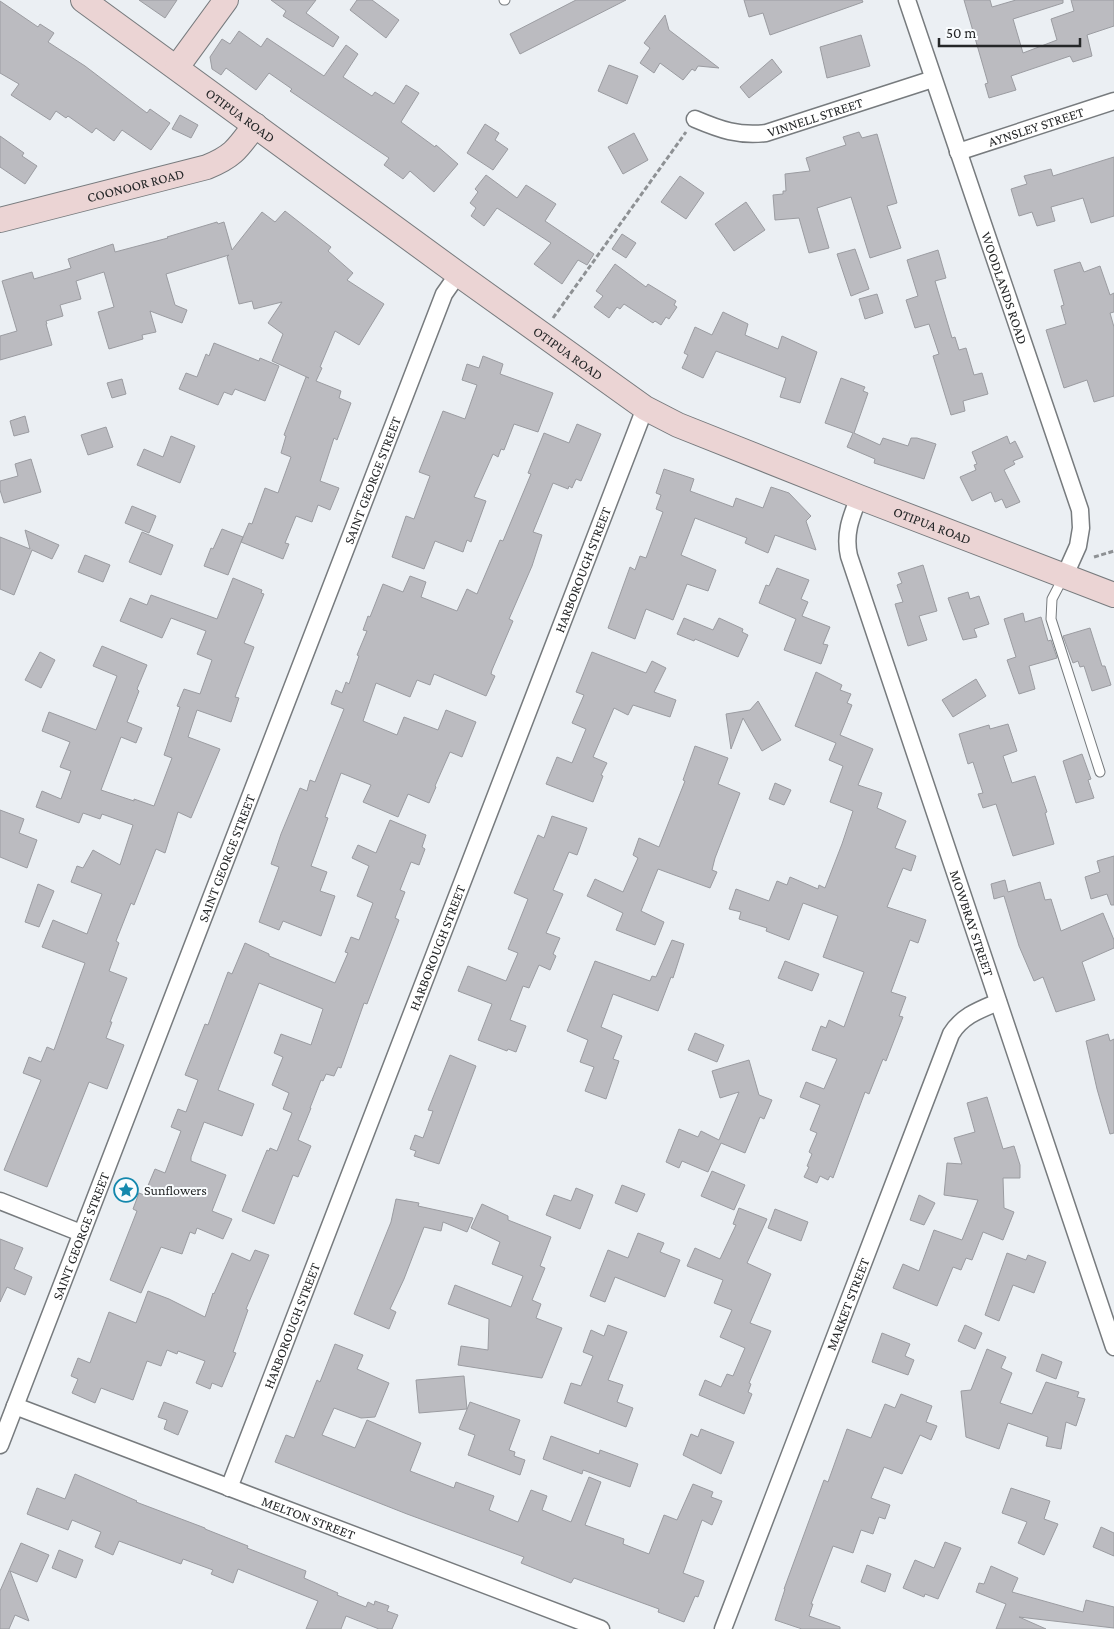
<svg xmlns="http://www.w3.org/2000/svg" width="1114" height="1629" font-family="'Crimson Pro',serif">
	<rect width="100%" height="100%" fill="#ebeff3"/>
	<!-- building -->
	<path fill="#bbbbc0" stroke="#9b9ca1" d="M139 0H177L165 18Z
		M271 0H316L306 13 339 37 333 47 283 16 286 11Z
		M357 0H372L399 20 386 38 350 10Z
		M576 0H626L520 54 510 34Z
		M744 0H862L863 2 770 35 763 13 749 17Z
		M964 0H990L992 7 1016 0H1063V3L1013 19 1023 53 1057 40 1051 19 1074 11 1071 0H1114V26L1087 35 1092 56 1073 62 1070 56 1011 76 1016 90 989 98 985 84 988 83Z
		M0 1 38 27 40 24 54 33 48 42 85 66 131 101 147 113 150 109 170 123 151 150 122 130 114 141 96 128 92 133 68 116 66 118 56 111 50 120 11 95 19 84 0 73Z
		M665 15 669 30 719 68 698 66 695 71 692 69 683 80 660 63 654 73 640 63 650 48 644 43Z
		M239 31 261 47 267 38 324 76 346 45 358 54 343 77 372 96 375 92 394 104 406 85 419 93 401 122 435 147 436 145 458 164 434 192 410 171 403 179 384 165 389 158 290 91 292 89 269 73 256 90 226 68 221 75 212 69 210 57 222 39 230 44Z
		M861 35 870 66 827 78 820 47Z
		M772 59 782 72 749 98 740 87Z
		M609 65 638 76 627 104 598 91Z
		M180 115 198 125 191 138 172 129Z
		M485 124 499 133 495 140 508 149 493 170 467 153Z
		M859 132 862 138 877 134 897 203 887 206 901 248 870 258 851 197 817 208 829 248 809 253 799 218 775 220 773 195 783 194V191H786L785 174 810 171 806 158 846 145 843 137Z
		M634 133 648 160 623 174 608 147Z
		M0 136 24 153 22 156 37 166 25 184 0 167Z
		M1114 157V216L1091 223 1083 198 1051 207 1055 221 1037 226 1032 212 1019 216 1011 189 1027 184 1024 176 1051 169 1053 176Z
		M486 175 517 198 526 185 556 204 545 221 594 254 587 265 578 260 562 284 534 264 551 243 497 208 484 226 471 216 476 208 470 203 478 192 475 189Z
		M680 176 704 193 686 219 661 202Z
		M746 202 765 230 734 251 715 224Z
		M285 211 331 247 328 251 353 273 347 280 384 304 359 345 335 331 320 367 322 368 316 381 341 391 339 398 351 403 337 440 334 438 320 481 339 488 330 510 318 505 312 522 296 516 285 543 289 544 283 559 241 542 249 523 252 524 265 488 278 493 291 457 281 453 286 436 284 435 306 377 309 378 272 361 283 334 268 323 282 302 254 309 252 301 239 304 227 257 229 255 166 274 175 305 187 310 182 323 150 311 156 332 142 335 143 339 109 349 98 312 114 307 104 272 76 281 81 299 60 305 63 316 46 321 47 324H46L52 345 0 360V336L17 331 2 281 32 272 34 279 71 268 68 259 113 244 115 252 168 238 167 237 217 222 218 224 224 222 232 250 262 212 275 222Z
		M622 234 636 243 626 258 612 249Z
		M855 249 869 289 851 296 837 254Z
		M938 250 946 278 935 281 952 338 955 337 959 350 966 348 974 375 982 373 988 394 963 401 965 411 951 415 933 356 939 354 929 324 915 328 906 300 918 296 907 260Z
		M1080 262 1084 272 1100 266 1110 295 1114 293V312L1110 313 1114 327V396L1094 402 1087 380 1064 388 1046 330 1066 324 1061 306 1064 305 1054 270Z
		M615 264 646 287 648 284 676 301 674 305 677 307 669 319 666 317 661 325 655 321 653 323 624 304 620 309 617 307 609 318 594 307 603 296 596 291Z
		M877 294 883 313 865 319 859 299Z
		M723 312 748 324 745 335 778 349 782 336 817 352 800 403 780 397 786 378 716 351 703 378 682 368 688 355 684 353 695 327 712 335Z
		M214 343 259 361 260 358 279 366 265 401 235 389 232 395 224 392 218 405 179 389 186 373 197 377 206 354 209 356Z
		M483 356 503 364 500 374 553 393 538 432 514 424 504 450 501 449 498 457 493 454 474 497 486 501 471 542 467 540 463 552 435 541 424 569 392 557 406 516 414 519 430 476 419 472 443 411 465 419 477 385 462 380 467 364 479 368Z
		M841 378 865 387 863 391 868 393 854 433 880 445 883 438 908 446 911 438H917L936 444 924 479 874 463 875 459 847 447 853 433 825 423Z
		M122 379 126 394 112 398 107 383Z
		M25 416 29 432 14 436 10 421Z
		M577 424 601 434 581 481 576 479 572 488 569 486 568 489 553 483 533 532 542 535 532 566 509 619 513 621 492 670 491 674 495 676 486 696 434 674 430 685 417 680 410 697 376 683 363 721 397 735 404 717 438 730 446 710 476 722 462 757 450 752 435 786 436 787 429 803 408 794 398 817 363 802 371 785 341 773 325 817 328 818 311 866 327 872 320 891 335 896 321 936 283 921 279 930 259 922 279 867 271 864 281 834 300 788 307 791 310 780 315 782 344 709 331 704 336 690 342 693 346 682 349 684 359 656 357 655 367 631 363 630 368 616 370 617 383 584 403 592 410 576 426 582 421 597 457 611 467 589 477 594 500 540 503 541 531 474 528 473 544 433 569 443Z
		M106 427 113 447 88 455 81 435Z
		M171 436 195 446 180 483 137 465 144 449 163 457Z
		M1007 436 1010 444 1015 441 1023 457 1013 461 1015 464 1004 470 1020 502 1006 508 1002 499 995 502 991 492 972 501 960 477 976 470 974 465 977 464 972 452Z
		M31 459 41 492 4 503 0 490V481L18 476 15 464Z
		M664 469 694 479 690 491 733 507 736 498 763 508 771 487 789 493 811 516 806 521 816 550 775 535 768 553 745 543 747 538 695 518 681 555 716 570 708 591 687 584 673 620 646 609 635 639 608 628 630 567 635 570 640 556 646 558 663 512 656 509 661 495 656 493Z
		M132 506 156 516 149 533 125 523Z
		M222 529 243 537 228 575 204 566 211 548 213 549Z
		M25 530 59 545 52 559 32 550 14 595 0 589V537L30 549Z
		M142 532 173 545 161 575 129 562Z
		M85 555 110 565 103 582 78 572Z
		M923 565 937 611 919 616 927 640 908 646 895 604 903 602 897 585 902 583 898 573Z
		M777 568 809 580 801 599 808 602 802 616 830 627 823 644 828 645 821 664 784 650 796 619 759 603 766 585 769 586Z
		M233 578 262 590 261 593 264 594 244 643 254 647 235 697 239 698 231 722 197 710 188 737 220 749 191 818 178 812 165 853 156 849 134 905 131 903 116 941 119 943 109 971 127 978 110 1022H112L106 1038 124 1045 107 1089 89 1082 47 1187 4 1170 41 1080 23 1073 29 1057 41 1062 47 1047 54 1050 85 963 42 947 53 920 87 934 102 894 71 882 77 866 83 868 93 850 120 865 133 825 102 814 100 819 83 813 79 823 36 807 42 791 61 799 71 771 60 767 70 742 42 731 49 712 96 730 117 676 93 666 102 646 147 665 137 689 139 691 127 722 142 728 136 743 121 737 101 790 134 801V799L154 806 172 758 164 755 180 707 177 706 184 689 200 694 212 660 197 654 206 631 171 618 162 638 120 621 130 598 147 605 151 595 217 619Z
		M968 592 970 599 979 596 989 624 974 629 977 637 963 640 948 598Z
		M1023 613 1025 622 1041 617 1048 641 1051 640 1057 658 1029 666 1035 689 1019 694 1007 660 1016 657 1004 619Z
		M684 618 713 630 719 618 743 629 742 632 748 635 738 657 695 639 694 641 677 634Z
		M1090 628 1102 666H1105L1111 685 1092 691 1084 666 1080 667 1078 661 1073 663 1063 636Z
		M40 652 55 660 41 688 25 680Z
		M592 652 646 673 652 661 666 668 654 692 676 700 670 717 633 705 628 715 614 708 593 757 607 763 601 775 603 776 593 802 546 784 557 757 572 763 586 729 572 723 584 695 576 692Z
		M816 672 842 685 840 690 851 694 847 703 852 705 840 735 873 749 858 785 882 793 877 808 906 821 895 848 916 856 911 871 903 868 887 907 926 920 918 943 910 940 891 992 906 997 899 1016 903 1017 886 1061 883 1059 869 1094 865 1092 833 1178 830 1176 828 1180 820 1176 817 1183 804 1177 809 1167 807 1166 812 1154 809 1152 817 1133 810 1130 820 1105 800 1097 806 1082 824 1089 837 1059 812 1050 821 1026 826 1028 829 1020 844 1027 864 972 823 957 838 916 803 903 789 940 766 931 767 928 739 919 741 912 729 909 736 889 769 901 777 881 787 885 790 877 818 889 819 885 825 888 842 844 853 811 830 802 843 766 829 760 836 743 795 726Z
		M976 679 986 696 953 717 942 700Z
		M758 701 781 740 762 751 743 718 731 749 726 714 750 710Z
		M1008 724 1017 751 1003 756 1012 783 1035 776 1047 812 1045 813 1054 844 1013 856 996 804 983 808 978 794 983 793 973 762 968 764 959 734 989 725 990 729Z
		M695 746 728 758 718 784 740 793 715 858 712 870 717 872 710 888 658 869 641 911 664 922 655 945 616 930 623 913 587 896 595 879 623 892 638 858 633 855 639 838 659 847 685 781 683 780Z
		M1082 754 1091 779 1088 780 1094 798 1076 803 1063 761Z
		M775 783 791 790 784 805 769 799Z
		M0 810 24 819 19 833 37 840 27 868 0 857Z
		M552 816 587 828 577 855 569 852 553 890 563 894 546 933 560 938 553 954 556 956 550 970 539 965 529 988 523 986 510 1020 526 1026 516 1052 508 1049 507 1051 478 1040 492 1004 458 991 468 966 506 981 518 953 508 949 528 899 514 893 538 835 544 838Z
		M390 820 426 835 422 847 425 849 419 865 411 862 400 890 405 892 395 918 399 920 367 1004 364 1003 341 1068 338 1067 334 1076 326 1074 323 1081 321 1080 310 1108H311L298 1140 311 1146 298 1177 293 1175 274 1224 242 1211 267 1150 269 1151 270 1148 277 1151 292 1113 283 1109 289 1093 272 1085 283 1057 274 1053 281 1034 311 1045 323 1009 259 983 218 1090 254 1104 242 1136 204 1122 191 1157V1161L226 1175 212 1211 232 1219 223 1239 197 1228 195 1234 190 1232 182 1254 161 1247 141 1293 110 1280 137 1211 133 1209 139 1193 144 1195 155 1169 165 1173 181 1131 171 1127 178 1109 186 1112 198 1080 185 1075 205 1024 208 1025 228 972 232 974 245 943 269 954V956L335 983 348 953 345 952 351 937 359 940 373 903 357 896 369 866 352 858 358 845 376 853Z
		M1114 856V905H1111L1107 894 1091 899 1085 877 1100 872 1097 861Z
		M1005 880 1008 892 1040 882 1045 900 1051 899 1061 931 1103 913 1114 940V948L1082 962 1095 1000 1056 1012 1043 977 1034 981 1019 946 1004 896 994 899 991 884Z
		M38 884 54 891 39 927 25 922Z
		M672 940 684 944 673 978 671 977 658 1011 613 994 601 1027 622 1036 613 1059 619 1061 606 1099 585 1091 594 1067 580 1062 588 1040 567 1031 595 961 650 981 652 976 656 977Z
		M785 961 819 974 812 991 778 978Z
		M695 1033 724 1045 717 1062 688 1050Z
		M1108 1034 1110 1041 1114 1039V1133L1110 1134 1097 1089 1086 1041Z
		M450 1055 476 1066 439 1164 414 1156 416 1151 410 1149 415 1135 423 1138 433 1111 428 1110Z
		M749 1060 759 1095 772 1100 764 1119 760 1117 745 1153 721 1143 708 1172 682 1161 679 1168 666 1162 679 1129 698 1137 701 1131 719 1140 739 1092 720 1098 712 1071Z
		M987 1097 1003 1149 1014 1146 1020 1165V1178H1003L1004 1208 1014 1212 1003 1240 983 1232 972 1260 966 1258 961 1270 953 1267 937 1306 893 1288 903 1264 919 1271 934 1230 962 1240 978 1200 944 1195 947 1163 962 1164 954 1138 975 1132 967 1103Z
		M712 1171 745 1185 734 1210 701 1196Z
		M622 1185 645 1194 637 1212 615 1203Z
		M576 1188 593 1195 580 1229 546 1215 554 1195 571 1201Z
		M919 1195 935 1203 924 1225 910 1220Z
		M396 1199 419 1203 418 1206 473 1218 467 1232 443 1222 441 1231 424 1227 404 1279 390 1309 396 1312 389 1329 354 1314 391 1222Z
		M482 1204 508 1216V1220L551 1237 540 1266 545 1268 532 1300 541 1304 536 1318 562 1328 542 1378 458 1365 461 1346 488 1350 489 1319 448 1304 455 1285 511 1307 523 1276 492 1264 500 1242 471 1228Z
		M739 1208 767 1219 747 1263 771 1274 750 1323 771 1331 749 1383 751 1384 748 1392 752 1394 744 1414 699 1395 705 1380 721 1387 727 1374 733 1376 745 1348 720 1337 732 1310 714 1303 723 1280 687 1266 695 1248 720 1259 736 1225 733 1224Z
		M775 1209 808 1222 801 1241 768 1228Z
		M638 1233 664 1243 660 1252 680 1260 665 1297 615 1277 605 1302 590 1296 608 1250 628 1258Z
		M0 1239 23 1248 14 1269 32 1277 25 1295 7 1287 0 1302Z
		M255 1250 269 1255 246 1309 248 1310 233 1352 236 1353 222 1387 212 1383 210 1389 196 1383 205 1361 178 1351 177 1354 167 1350 161 1366 147 1361 133 1400 101 1388 95 1403 72 1393 78 1379 71 1376 78 1358 90 1363 109 1312 136 1323 148 1291 169 1299 205 1317 213 1293 214 1294 232 1253 250 1261Z
		M1007 1253 1026 1260 1028 1255 1046 1262 1034 1293 1013 1285 999 1321 985 1315Z
		M608 1325 627 1332 608 1380 623 1385 617 1402 633 1408 626 1427 564 1403 571 1383 581 1386 593 1356 583 1352 591 1330 604 1336Z
		M965 1325 982 1333 975 1349 958 1341Z
		M882 1333 910 1344 905 1356 914 1360 908 1375 872 1362Z
		M335 1344 363 1355 357 1369 389 1383 375 1417 361 1418 334 1408 322 1435 355 1448 367 1420 421 1443 410 1471 454 1488 456 1482 494 1496 489 1510 518 1522 531 1490 547 1496 542 1510 571 1522 589 1477 601 1482 585 1525 624 1539 623 1544 649 1554 664 1515 677 1520 693 1484 713 1492 711 1497 722 1501 712 1525 702 1520 683 1573 704 1581 698 1597 695 1596 684 1622 658 1612 659 1609 574 1578 571 1583 521 1563 524 1557 407 1514 275 1462 286 1435 294 1438 317 1380 320 1382Z
		M987 1349 1006 1357 1001 1368 1012 1373 1000 1403 1032 1414 1046 1382 1079 1392 1077 1397 1085 1399 1076 1426 1066 1422 1061 1449 1046 1446 1048 1437 1008 1423 999 1449 966 1437 961 1391 971 1390Z
		M1042 1354 1062 1362 1056 1379 1036 1371Z
		M464 1376 467 1409 419 1413 416 1380Z
		M901 1394 932 1406 926 1422 937 1426 931 1440 920 1435 902 1474 884 1467 871 1498 890 1505 885 1519 879 1517 873 1534 861 1530 853 1553 833 1546 811 1604H813L809 1616 840 1627V1629H802L775 1620 785 1589H784L824 1480 828 1482 847 1429 871 1438 885 1404 895 1408Z
		M164 1402 188 1411 178 1435 164 1429 167 1420 158 1417Z
		M470 1402 520 1420 509 1450 515 1452 514 1456 525 1460 520 1475 468 1455 475 1435 459 1429Z
		M701 1429 734 1442 721 1474 683 1455 691 1434 698 1437Z
		M551 1436 599 1454 600 1450 638 1464 630 1487 583 1470 582 1474 543 1459Z
		M75 1474 137 1501 136 1502 205 1528V1529L248 1546 247 1548 306 1571 304 1578 338 1593 337 1595 366 1607 368 1602 374 1605 375 1601 389 1606 387 1611 398 1615 392 1629H379L346 1616 341 1629H306L318 1601 238 1569 233 1583 211 1574 213 1570 183 1559 181 1564 119 1541 113 1555 95 1547 101 1532 72 1520 68 1530 27 1514 37 1488 65 1499Z
		M1011 1488 1050 1501 1044 1519 1058 1524 1044 1555 1018 1543 1027 1522 1002 1513Z
		M1101 1527 1114 1533V1556L1093 1547Z
		M945 1542 961 1548 938 1599 925 1594 924 1597 903 1588 915 1560 934 1568Z
		M21 1543 49 1555 37 1582 10 1571 29 1621 15 1615 9 1629H0V1591Z
		M59 1550 83 1560 76 1578 52 1568Z
		M867 1565 891 1574 885 1592 861 1582Z
		M991 1566 1018 1578 1012 1592 1083 1612 1086 1600 1114 1607V1628L1019 1617 1046 1629H996L1006 1604 976 1592 979 1583 984 1584Z"/>
	<g fill="none" stroke-linecap="round" stroke-linejoin="round">
		<!-- lane casing -->
		<g stroke="#777b7e" stroke-width="11">
			<path id="lane" d="M504 0H505
				M1063 578 1052 599 1051 619 1100 772"/>
		</g>
		<!-- street casing -->
		<g stroke="#777b7e" stroke-width="19">
			<g id="street">
				<path id="s1" d="M907 0 1080 510 1081 528 1078 546 1065 575"/>
				<path id="s2" d="M695 119C721 130 738 136 766 133L933 79"/>
				<path id="s3" d="M958 152 1114 101"/>
				<path id="s4" d="M859 497C851 517 844 534 849 556L1114 1347"/>
				<path d="M0 1201 81 1233"/>
				<path id="s5" d="M15 1406 601 1629"/>
				<path id="s6" d="M0 1445 444 294 458 274"/>
				<path id="s7" d="M229 1488 645 408"/>
				<path id="s8" d="M723 1629 951 1034C962 1016 979 1010 998 1002"/>
			</g>
		</g>
		<!-- secondary casing -->
		<g stroke="#777b7e" stroke-width="26">
			<g id="secondary">
				<path id="s9" d="M83 0 458 274 645 408 678 425 859 497 1114 595"/>
				<path d="M177 67 226 0"/>
				<path id="s10" d="M0 220 207 167C234 156 238 148 255 125"/>
			</g>
		</g>
		<!-- path -->
		<path stroke="#8e9194" stroke-width="3" stroke-dasharray="5 2.5" stroke-linecap="butt" d="M553 318 686 132
			M1094 557 1114 551"/>
		<!-- lane -->
		<use href="#lane" stroke="#fff" stroke-width="9"/>
		<!-- street -->
		<use href="#street" stroke="#fff" stroke-width="16"/>
		<!-- secondary -->
		<use href="#secondary" stroke="#ebd4d4" stroke-width="24"/>
	</g>
	<!-- icons -->
	<defs>
		<g id="sight-ring" transform="scale(1.25)"><circle r="9.5" fill="#f9fcfe" stroke="#1488ad" stroke-width="1.5"/><path d="M0-6L1.8-2.2L6-1.7L2.9 1.2L3.7 5.4L0 3.3L-3.7 5.4L-2.9 1.2L-6-1.7L-1.8-2.2Z" fill="#1488ad"/></g>
	</defs>
	<g fill-rule="evenodd">
		<use href="#sight-ring" x="126" y="1190"/>
	</g>
	<g text-anchor="middle" stroke-width="4" stroke-linejoin="round" paint-order="stroke">
		<!-- street labels -->
		<g font-size="14" fill="#252728" stroke="#f9fcfe">
			<text dy="5" stroke="none"><textPath href="#s9" startOffset="195">OTIPUA ROAD</textPath></text>
			<text dy="5" stroke="none"><textPath href="#s2" startOffset="125">VINNELL STREET</textPath></text>
			<text dy="5" stroke="none"><textPath href="#s3" startOffset="82">AYNSLEY STREET</textPath></text>
			<text dy="5" stroke="none"><textPath href="#s10" startOffset="140">COONOOR ROAD</textPath></text>
			<text dy="5" stroke="none"><textPath href="#s1" startOffset="304">WOODLANDS ROAD</textPath></text>
			<text dy="5" stroke="none"><textPath href="#s9" startOffset="600">OTIPUA ROAD</textPath></text>
			<text dy="5" stroke="none"><textPath href="#s6" startOffset="1034">SAINT GEORGE STREET</textPath></text>
			<text dy="5" stroke="none"><textPath href="#s9" startOffset="1005">OTIPUA ROAD</textPath></text>
			<text dy="5" stroke="none"><textPath href="#s7" startOffset="984">HARBOROUGH STREET</textPath></text>
			<text dy="5" stroke="none"><textPath href="#s6" startOffset="629">SAINT GEORGE STREET</textPath></text>
			<text dy="5" stroke="none"><textPath href="#s4" startOffset="448">MOWBRAY STREET</textPath></text>
			<text dy="5" stroke="none"><textPath href="#s7" startOffset="579">HARBOROUGH STREET</textPath></text>
			<text dy="5" stroke="none"><textPath href="#s6" startOffset="224">SAINT GEORGE STREET</textPath></text>
			<text dy="5" stroke="none"><textPath href="#s8" startOffset="348">MARKET STREET</textPath></text>
			<text dy="5" stroke="none"><textPath href="#s7" startOffset="174">HARBOROUGH STREET</textPath></text>
			<text dy="5" stroke="none"><textPath href="#s5" startOffset="314">MELTON STREET</textPath></text>
		</g>
		<!-- poi labels -->
		<g font-size="14" fill="#252728" stroke="#f9fcfe" text-anchor="start">
			<text x="144" y="1195">Sunflowers</text>
		</g>
	</g>
	<!-- scale -->
	<path d="M939 38v8h141v-8" fill="none" stroke="#252728" stroke-width="2.5"/>
	<text x="946" y="38" font-size="15" fill="#252728" stroke="#f9fcfe" stroke-width="4" paint-order="stroke">50 m</text>
</svg>
